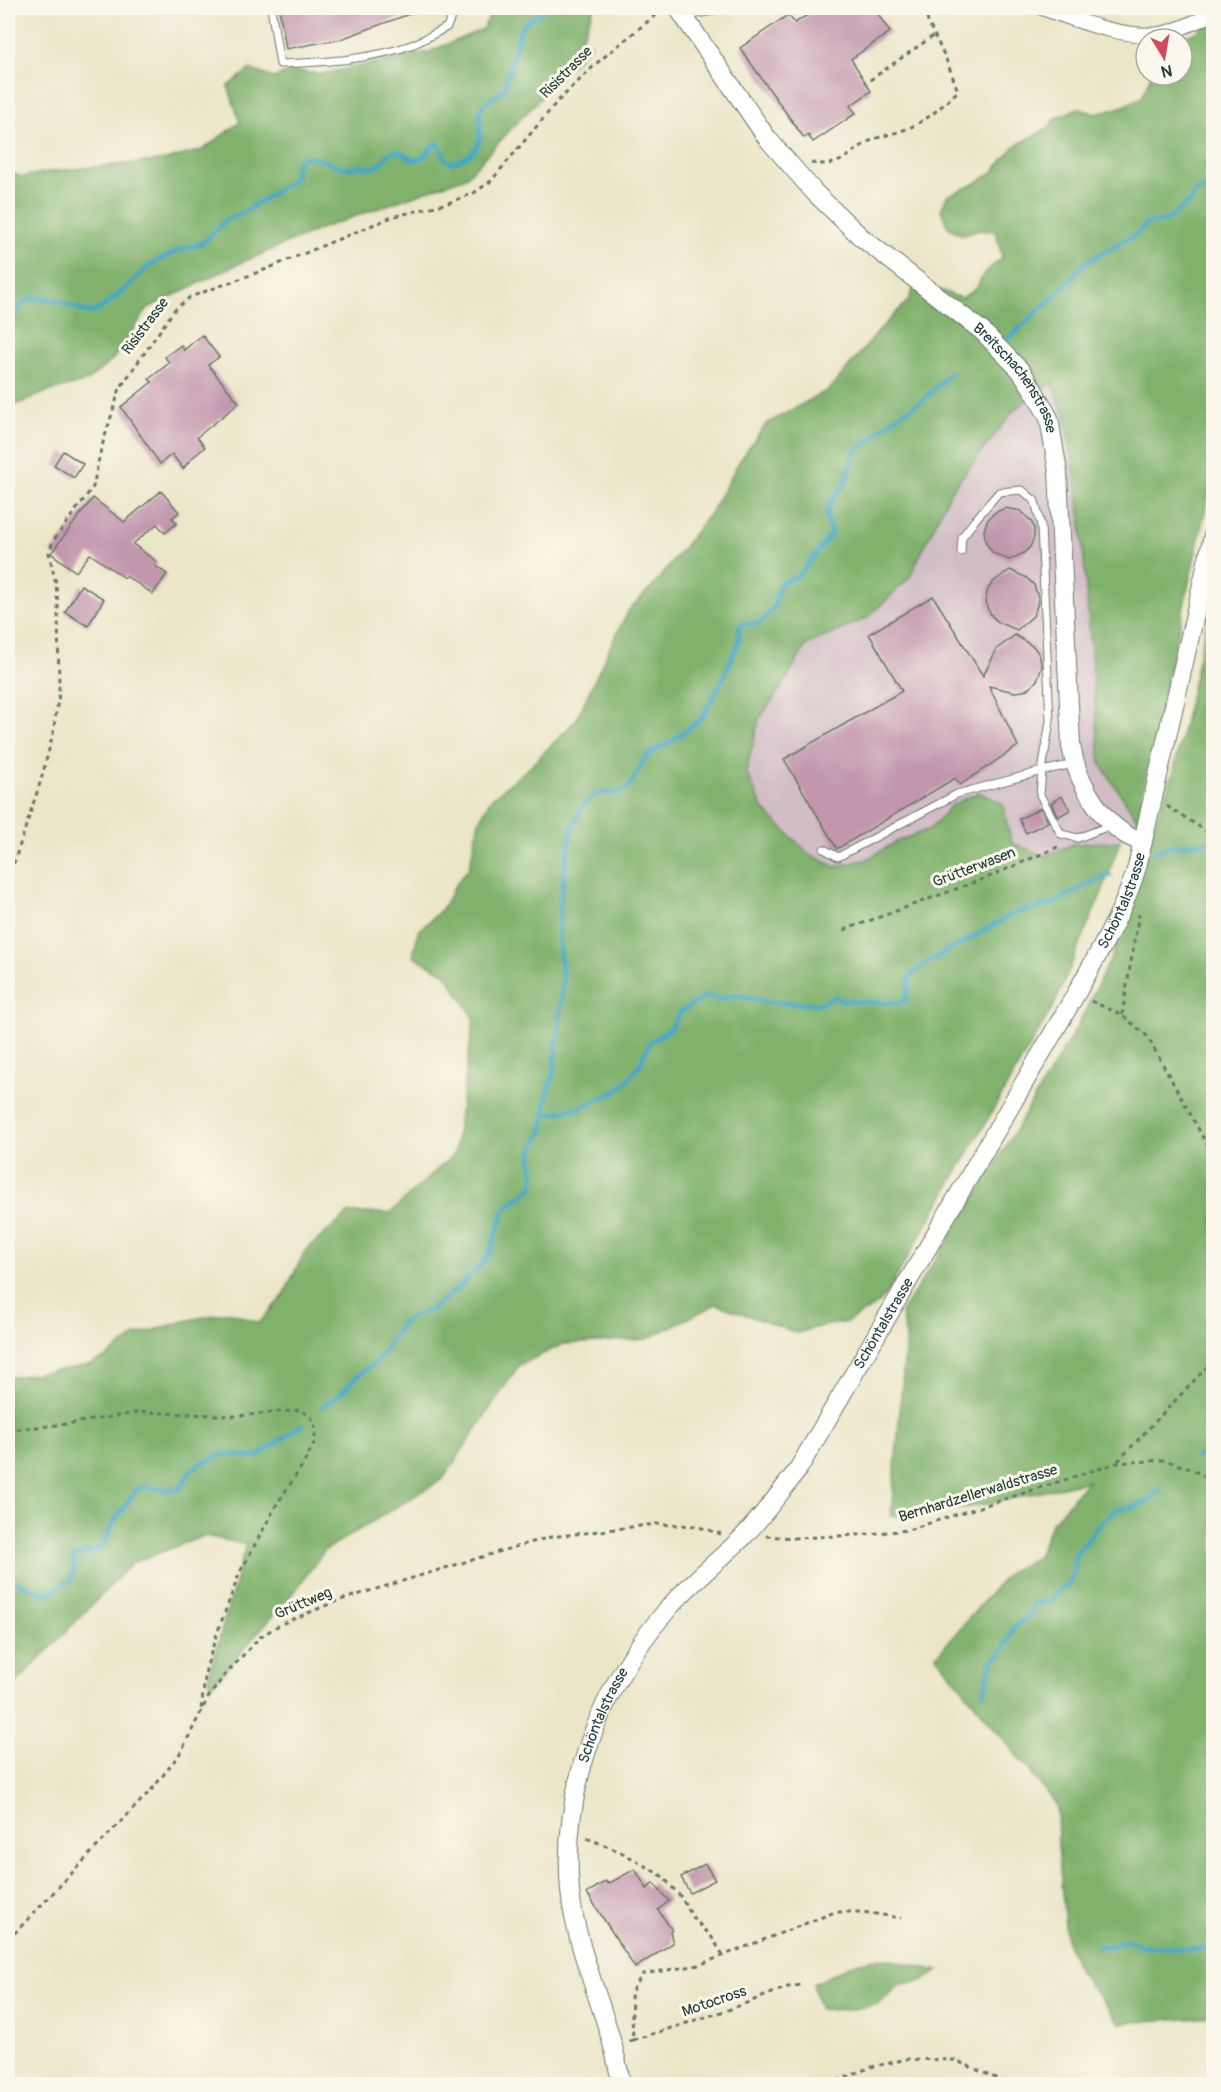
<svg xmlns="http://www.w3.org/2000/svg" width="1221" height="2092" font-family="Pangolin,sans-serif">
<rect width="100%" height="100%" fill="#fbf7ec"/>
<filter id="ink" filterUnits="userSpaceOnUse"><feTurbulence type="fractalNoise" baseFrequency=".0167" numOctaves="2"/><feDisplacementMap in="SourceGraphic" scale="12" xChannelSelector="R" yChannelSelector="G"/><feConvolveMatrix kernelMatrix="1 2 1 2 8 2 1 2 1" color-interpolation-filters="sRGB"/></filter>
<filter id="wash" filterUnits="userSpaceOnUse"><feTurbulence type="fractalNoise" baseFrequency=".008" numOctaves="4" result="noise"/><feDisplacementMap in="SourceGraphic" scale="24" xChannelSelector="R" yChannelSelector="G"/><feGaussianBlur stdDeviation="1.35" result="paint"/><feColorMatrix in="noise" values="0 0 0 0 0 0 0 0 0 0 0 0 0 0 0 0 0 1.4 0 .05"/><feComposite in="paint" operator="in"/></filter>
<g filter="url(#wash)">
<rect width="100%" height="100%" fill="#ece6c9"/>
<path fill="#d2bdc6" d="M1052,383l13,32 14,84 21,264 39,59 -19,19 -46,3 -30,12 -32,-13 -9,-38h-51l-22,24 -34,13 -28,17 -33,8 -27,-14 -44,-43 -18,-38 13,-53 22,-31 25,-43 61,-27 42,-40 42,-87 64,-82z"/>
<g fill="#81b26d" stroke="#507850" stroke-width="1.5">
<path d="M494,8h100l-13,32 10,4 -125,133 -141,50 -89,38 -88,43 -35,51 -26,22 -40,11 -39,16v-237l13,6 34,-6 111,-11 36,-10 38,-28 -12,-36 22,-17 23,9 20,-7 28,3 108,-22 54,-23z"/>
<path d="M1213,18v457l-71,319 -3,28 -39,-59 -21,-264 -14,-84 -13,-32 -37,26 -64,82 -42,87 -42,40 -61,27 -25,43 -22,31 -13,53 18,38 44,43 27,14 33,-8 28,-17 34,-13 22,-24 27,-13 24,12 4,21 5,18 32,13 30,-12 46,-3 -18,51 -47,111 -168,290 -9,11 -31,18 -25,4 -25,7 -81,-29 -69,35 -83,5 -45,21 -76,114 -118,71 -29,39 -85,97 -3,-7 38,-135 -42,-8 -72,27 -124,129v-314l77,-12 20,-8 30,-22 50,-15 44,-9 30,11 24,-27 22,-45 44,-38h41l64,-59 20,-136 -28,-44 -33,-18 5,-24 24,-23 14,-25 13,-16 10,-47 12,-22 38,-31 47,-48 35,-75 18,-35 26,-26 56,-72 28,-50 27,-38 64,-35 54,-64 25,-25 7,-19 45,17 15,-9 8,-16 18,-15 -6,-27 -19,-1 -15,5 -14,-8 -7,-17 6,-14 29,-13 16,-10 23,-27 33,-18 8,-10 22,-10 18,6 28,-8 18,-9 9,-22h31v-36h-2l19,-8 7,-10z"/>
<path d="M1213,592v1424l-93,7 -42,-53 -12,-32 -8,-93 -1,-40 -121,-149 73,-84 29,-15 13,-33 37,-43 -100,23 -97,13 15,-180 -5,-24 74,-115 103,-173 34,-69 26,-86 36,-100z"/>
<path d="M881,1958l58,13 -15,9 -26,6 -20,18 -29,6 -29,-1 -7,-25 43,-21z"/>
</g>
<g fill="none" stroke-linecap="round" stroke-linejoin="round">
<g stroke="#42a7c2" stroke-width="5">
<path d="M8,326c5,-8 10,-18 17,-24 17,-11 45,4 61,10h8l6,-3 24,-19 26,-25 29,-15 18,-5 9,-5 21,-21 14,-5 53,-35c2,-7 0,-18 8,-21 15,-5 33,11 49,10 3,0 6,-1 9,-2 7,0 13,4 18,0 7,-5 8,-14 18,-15 10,0 13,13 25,7 8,-3 8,-12 16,-15 8,7 2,14 15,20 20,-7 30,-15 28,-37 0,-5 -2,-10 0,-14 3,-12 16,-14 24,-22l16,-59 5,-8 22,-15"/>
<path d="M1006,341l57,-53 23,-26 50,-28 11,-11 18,-2 26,-20 4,-10 19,-4"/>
<path d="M1155,852l14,-5 37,-5"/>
<path d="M545,1115l34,-7 36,-16 13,-12 12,-16 10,-22 21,-14 9,-16 26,-16 14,3 17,-4 27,7 55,2 15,-7 10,4 55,2 7,-4 4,-23 18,-14 89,-50 35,-8 30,-17 28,-12"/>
<path d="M321,1407l18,-12 17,-18 21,-16 26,-39 10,-6 17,-6 28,-22 26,-27 6,-8 15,-45 27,-20 2,-12 -3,-18 3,-12 9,-16 4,-35 7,-25 9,-88 -4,-40 1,-40 11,-71 13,-27 15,-11h18l9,-4 4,-4 17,-30 23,-13 32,-24 21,-40 16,-37v-14l4,-4 16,1c17,-15 16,-20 20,-40l19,-8 33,-41 -5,-22 8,-17 11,-12 9,-30 36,-33 33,-21 28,-27"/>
<path d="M1195,1458l19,-10"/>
<path d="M8,1578l37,16 4,-1 22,-14 3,-7 -1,-15 26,-8 5,-5 9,-21 24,-34 5,-2 36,3c7,-5 8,-17 16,-22 9,-6 25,-14 36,-14 11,0 17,5 28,2l44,-31"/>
<path d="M984,1693l8,-32 10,-8 13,-28 15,-9 4,-13 17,-2 5,-9 14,-8 4,-12 1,-17 26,-32 14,-13 18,-3 18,-8 9,-10"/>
<path d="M1097,1947l16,-1 6,-4 8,-2 16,6 71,4"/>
</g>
</g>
<g id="blocks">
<g fill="#c297ae">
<path d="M279,8h144v1l-82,30 -55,10z"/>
<path d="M818,8h56l16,24 -39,27 20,32 -21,15 6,7 -43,29 -5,-7 -4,3 -64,-90 48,-33 7,8z"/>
<path d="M202,335l17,22 -11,8 31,38 -42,34 8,10 -14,12 -8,10 -11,-15 -12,10 -39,-57 31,-25 -3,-3 20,-16 -4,-6 16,-12 3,5z"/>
<path d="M63,451l20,13 -9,14 -20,-13z"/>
<path d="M161,491l18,21 -7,6 5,5 -12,10 -8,-9 -24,20 24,18 -2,4 12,8 -14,20 -27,-18 -1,2 -35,-24 -14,18 -25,-19 42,-55 31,24z"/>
<path d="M1005,508l16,3 10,10 3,7v9l-4,10 -6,6 -15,7 -16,-7 -7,-10 -2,-12 3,-10 7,-8z"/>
<path d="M1010,570l17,8 7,7 4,12 -1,9 -4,10 -16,14 -19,-8 -6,-6 -5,-8 -1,-10 2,-9 6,-8z"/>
<path d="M81,585l23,14 -16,27 -23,-14z"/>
<path d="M933,596l50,80 14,-27 18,-14 19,12 5,7 3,13 -5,13 -6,7 -7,4 -9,1 -26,-6 29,60 -58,39 -5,-7 -118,71 -53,-90 118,-68 -33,-57z"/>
<path d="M1062,796l8,14 -12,7 -7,-14z"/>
<path d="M1041,808l7,14 -22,11 -7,-14z"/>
<path d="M705,1864l10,16 -25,13 -9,-16z"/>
<path d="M635,1869l12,20 6,-6 16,18 -11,9 14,20 -2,2 3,11 -38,25 -48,-75 19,-12 2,3z"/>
</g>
</g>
</g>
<g filter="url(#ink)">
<use href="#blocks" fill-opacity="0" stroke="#677868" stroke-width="1.5"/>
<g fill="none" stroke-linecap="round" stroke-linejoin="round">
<defs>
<g id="lane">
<path d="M271,8l9,56c45,-2 91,-4 134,-20 11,-5 22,-11 33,-17l8,-19"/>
<path d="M1074,764l-32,7 -2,24 21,39 17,4 28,-11 5,-5"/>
<path d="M824,849l14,8 119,-63 85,-23 8,-50 -9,-195 -6,-25 -13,-11 -23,2 -24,28 -13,17 -1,15"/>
</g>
<g id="street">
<path d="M1042,8c34,12 86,33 123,25 17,-4 33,-13 49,-19"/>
<path d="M680,9l10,3 20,-4"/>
</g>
<g id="secondary">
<path id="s1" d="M678,8l89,130 48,55 46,44 121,94 39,40 13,20 15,27 9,54 13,274c6,36 34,86 72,96"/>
<path id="s2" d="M621,2084c-10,-66 -44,-126 -51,-193 -9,-102 30,-204 97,-281 22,-26 50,-48 75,-72 20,-21 37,-44 55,-67l279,-477c22,-41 48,-82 61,-127l77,-335"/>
</g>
</defs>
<use href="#lane" stroke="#677868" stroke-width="9"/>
<use href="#street" stroke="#677868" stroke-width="16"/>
<use href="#secondary" stroke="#677868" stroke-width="20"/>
<g stroke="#677868" stroke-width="3" stroke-dasharray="4.5 4.5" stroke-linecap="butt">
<path d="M870,80l63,-44"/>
<path d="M811,163c30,4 32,-5 55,-20 10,-6 23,-8 35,-12 25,-9 38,-22 57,-40l-12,-32 -18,-37 -4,-14"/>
<path d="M1167,806l47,30"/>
<path d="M8,881l33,-101 12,-46 6,-41 -1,-87 -2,-22 -7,-31 4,-12 40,-54 8,-38 19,-61 55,-79 15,-12 74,-27 128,-53 56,-14 26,-10 17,-12 66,-79 41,-40 65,-53"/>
<path d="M844,930l142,-52 74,-32"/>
<path d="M1091,1001l31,14 25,21 67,121"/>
<path d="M1122,1015l17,-101"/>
<path d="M8,1430l60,-6 72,-12 98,4 62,-6 11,7 4,9v15l-11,22 -27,41 -37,68 -24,64 -10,33 -5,41"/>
<path d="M1118,1461l88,-93 8,-11"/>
<path d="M766,1536l28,2 64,-3 50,-5 209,-67 48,-3 28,10 21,12"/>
<path d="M587,1838l38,16 37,22 19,21 13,22 17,17 12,19"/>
<path d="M8,1940l146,-153 27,-35 27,-54 16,-22 36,-39 19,-12 58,-24 174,-53 40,-11 105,-13 40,2 25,8"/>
<path d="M633,2040l95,-30 60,-23 14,-2"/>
<path d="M629,2041l4,-1 -2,-48 12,-18 56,-9 136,-53h28l38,6"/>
<path d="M829,2084l42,-17 36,-8 48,1 54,24"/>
</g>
<use href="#lane" stroke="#fff" stroke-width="7"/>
<use href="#street" stroke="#fff" stroke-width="14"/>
<use href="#secondary" stroke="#fff" stroke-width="18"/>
</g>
</g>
<g text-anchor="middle" stroke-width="6" stroke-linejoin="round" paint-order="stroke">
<g font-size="15" fill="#1f3d34" stroke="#fbf7ec">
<text transform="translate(566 72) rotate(-45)" y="5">Risistrasse</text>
<text transform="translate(145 326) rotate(-53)" y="5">Risistrasse</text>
<text dy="5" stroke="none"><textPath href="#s1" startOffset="506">Breitschachenstrasse</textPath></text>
<text transform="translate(974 867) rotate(-21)" y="5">Grütterwasen</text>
<text dy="5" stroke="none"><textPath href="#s2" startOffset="1353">Schöntalstrasse</textPath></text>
<text dy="5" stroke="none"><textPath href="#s2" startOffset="867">Schöntalstrasse</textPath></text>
<text transform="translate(978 1493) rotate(-17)" y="5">Bernhardzellerwaldstrasse</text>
<text transform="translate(303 1603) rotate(-23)" y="5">Grüttweg</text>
<text dy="5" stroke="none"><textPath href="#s2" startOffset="381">Schöntalstrasse</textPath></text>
<text transform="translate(714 2001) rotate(-19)" y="5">Motocross</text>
</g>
</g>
<rect width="1221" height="2092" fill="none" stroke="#fbf7ec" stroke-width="30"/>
<g transform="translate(1164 57) rotate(169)"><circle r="28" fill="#fbf7ec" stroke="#a3ada2" stroke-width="1.5"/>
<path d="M0-4.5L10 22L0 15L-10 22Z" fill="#d1495b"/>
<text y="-9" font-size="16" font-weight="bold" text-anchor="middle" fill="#1f3d34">N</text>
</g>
</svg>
